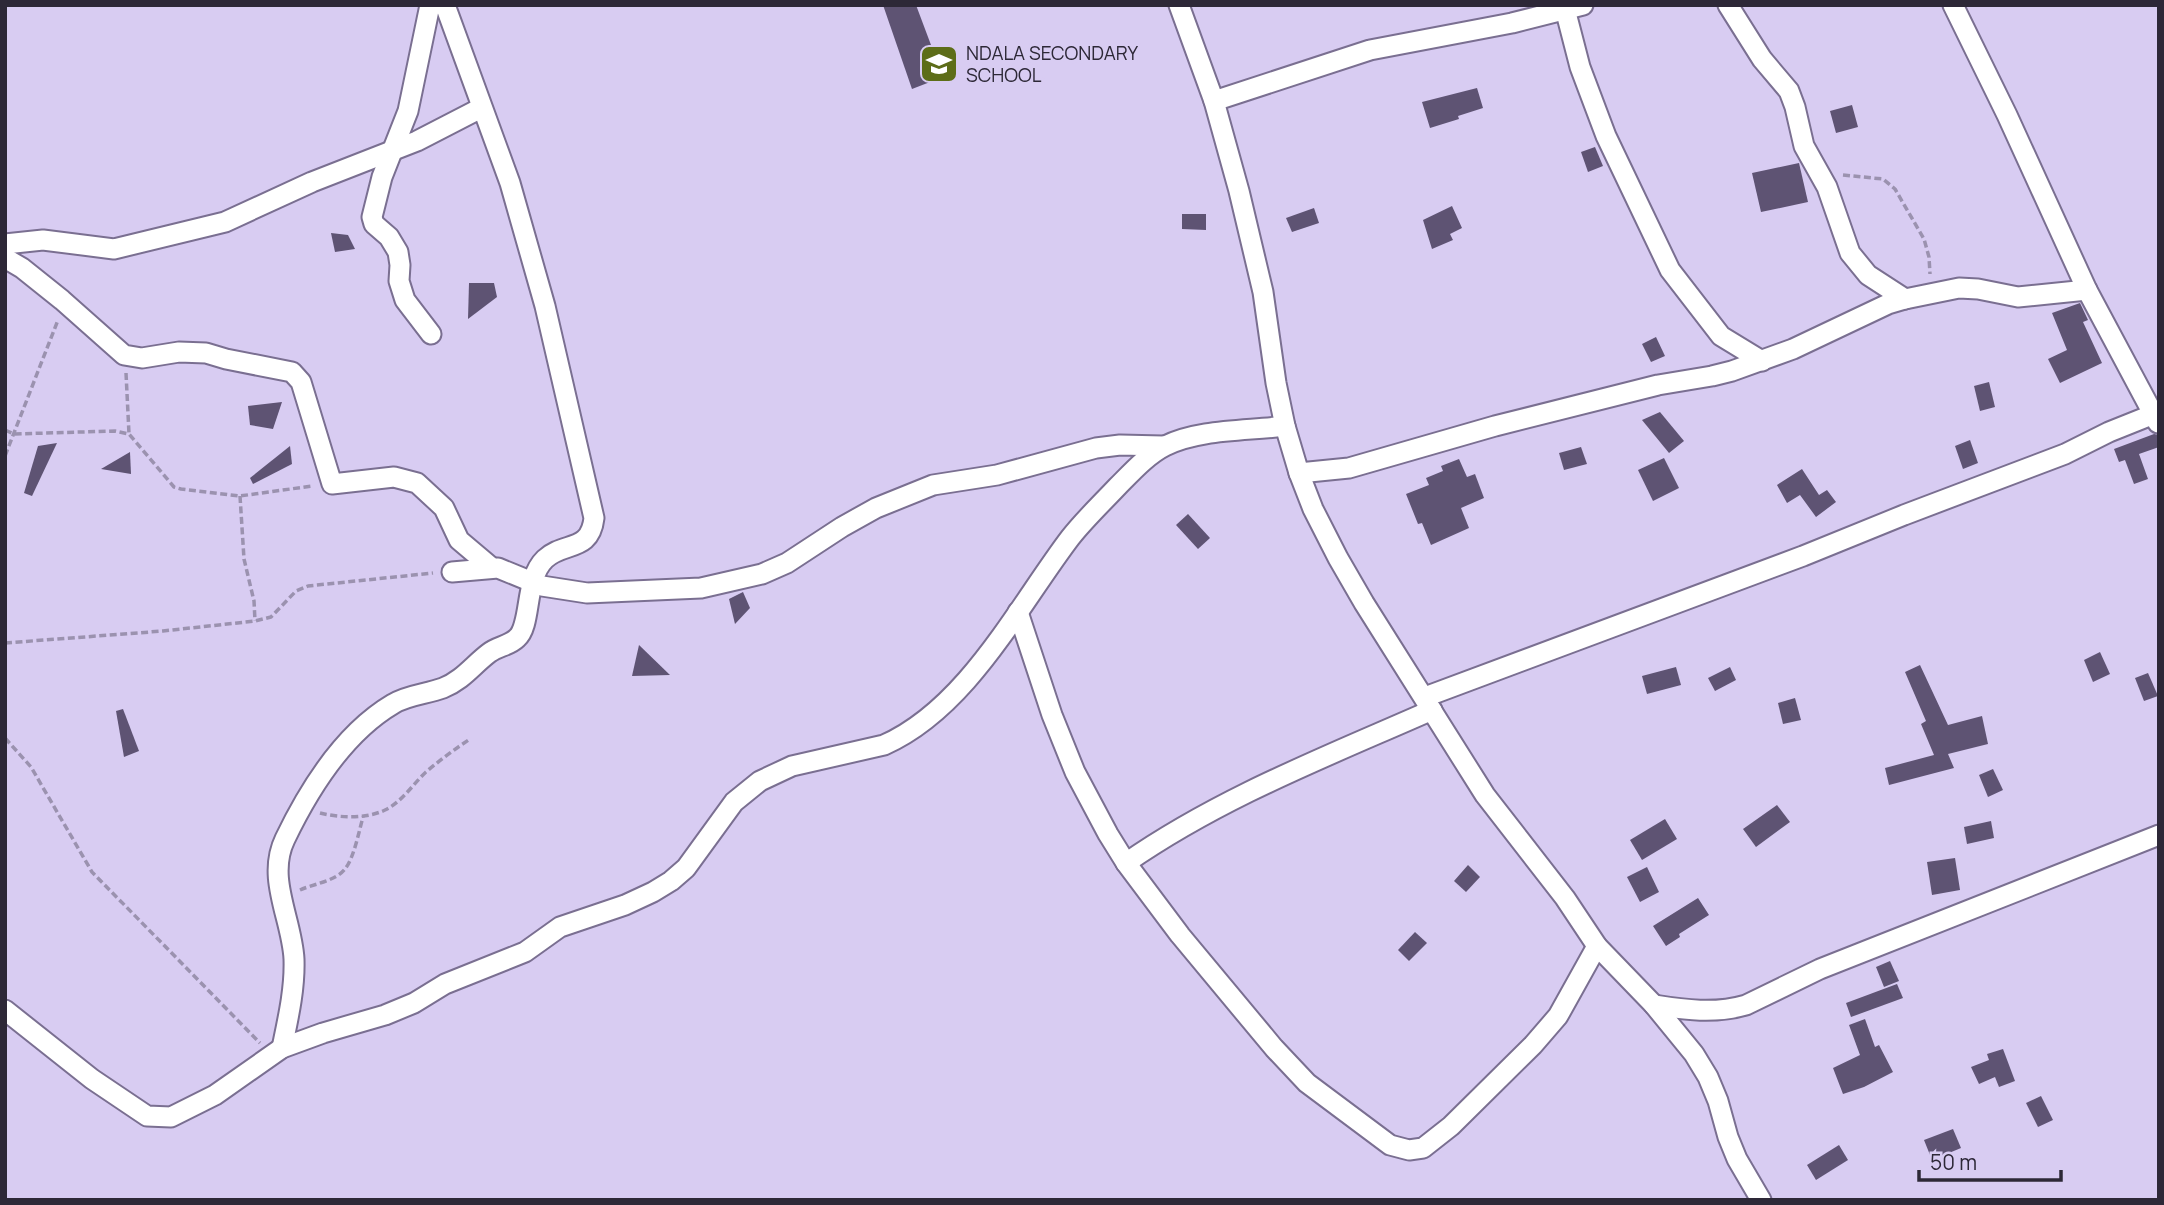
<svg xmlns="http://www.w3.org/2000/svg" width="2164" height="1205" font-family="Manrope,sans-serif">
<rect width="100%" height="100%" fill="#d8ccf2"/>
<g fill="#5e5373">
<path d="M883,5h33l27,72 -31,12z"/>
<path d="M1477,88l6,20 -25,8 1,3 -29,9 -8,-26z"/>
<path d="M1852,105l6,22 -22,6 -6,-22z"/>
<path d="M1595,147l8,19 -15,6 -7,-20z"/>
<path d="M1799,163l9,39 -47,10 -9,-39z"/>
<path d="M1452,206l10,22 -12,6 3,6 -21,9 -9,-29z"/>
<path d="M1314,208l5,15 -27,9 -6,-14z"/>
<path d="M1182,214h24v16l-24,-1z"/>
<path d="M331,233l17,2 7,14 -20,3z"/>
<path d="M469,283h25l3,14 -29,22z"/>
<path d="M2080,303l8,17 -5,2 19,41 -42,20 -12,-24 19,-9 -15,-37z"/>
<path d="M1656,337l9,19 -14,6 -9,-18z"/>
<path d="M1989,382l6,25 -15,4 -6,-25z"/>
<path d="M282,402l-9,27 -23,-4 -2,-19z"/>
<path d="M1660,412l24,29 -15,12 -27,-33z"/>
<path d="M2154,434l5,1v12l-20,7 9,25 -14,5 -9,-24 -6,2 -5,-13z"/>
<path d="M1970,440l8,23 -15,6 -8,-23z"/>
<path d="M57,443l-25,53 -8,-3 14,-47z"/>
<path d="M290,446l2,18 -39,20 -3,-6z"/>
<path d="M1581,447l6,17 -23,6 -5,-17z"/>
<path d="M130,452l1,22 -30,-5z"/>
<path d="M1664,458l15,30 -26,13 -15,-31z"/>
<path d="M1459,459l8,18 8,-3 9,24 -23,10 8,20 -38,17 -9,-22 -4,1 -12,-30 23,-9 -3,-7 17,-7 -2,-5z"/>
<path d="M1802,469l17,26 8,-5 9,12 -20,15 -16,-22 -13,8 -10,-18z"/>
<path d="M1188,514l22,24 -12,11 -22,-24z"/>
<path d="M743,592l7,16 -15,16 -6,-25z"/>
<path d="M639,645l31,30 -38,1z"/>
<path d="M2100,652l10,22 -17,8 -9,-22z"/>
<path d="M1920,665l28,60 34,-9 6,28 -40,10 6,14 -65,17 -4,-17 49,-13 -13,-31 5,-3 -21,-49z"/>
<path d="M1676,667l5,18 -34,9 -5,-18z"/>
<path d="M1730,667l6,13 -21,11 -7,-13z"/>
<path d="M2148,673l10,23 -14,5 -9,-23z"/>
<path d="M1795,698l6,22 -18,4 -5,-21z"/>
<path d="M123,709l16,42 -15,6 -8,-46z"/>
<path d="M1993,769l10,21 -15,7 -9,-22z"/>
<path d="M1777,805l13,17 -34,25 -13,-18z"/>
<path d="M1665,819l12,20 -35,21 -12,-20z"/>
<path d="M1991,821l3,17 -27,6 -3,-17z"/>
<path d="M1955,858l5,32 -28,5 -5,-33z"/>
<path d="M1468,865l12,12 -14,15 -12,-11z"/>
<path d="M1647,867l12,25 -19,10 -13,-25z"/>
<path d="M1698,898l11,17 -30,19 1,3 -14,9 -13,-20z"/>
<path d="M1415,932l12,11 -18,18 -11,-11z"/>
<path d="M1890,961l9,20 -15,6 -8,-20z"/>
<path d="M1897,984l6,14 -52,19 -5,-14z"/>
<path d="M1865,1019l10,28 4,-2 14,27 -29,15 -21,7 -10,-26 27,-13 -11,-30z"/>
<path d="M2003,1049l12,32 -16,6 -4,-10 -16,7 -8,-17 18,-7 -2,-6z"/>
<path d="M2041,1096l12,24 -15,7 -12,-24z"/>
<path d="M1953,1129l8,19 -29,12 -8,-20z"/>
<path d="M1839,1145l9,15 -32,20 -9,-15z"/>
</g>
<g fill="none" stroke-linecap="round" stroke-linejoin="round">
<defs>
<g id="minor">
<path d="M430,5l-22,106 -26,66 -10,40 2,7 15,13 9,15 2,13 -1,16 6,19 26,34"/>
<path d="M1179,5l35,96 25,90 24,101 13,91 9,43 14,47 14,36 25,49 26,45 121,192 80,103 32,48 57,59 40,49 14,23 10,24 10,36 9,22 24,41"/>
<path d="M1564,5l16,62 26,69 64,134 51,66 41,25"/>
<path d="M1728,5l34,54 27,32 6,16 9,39 23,41 23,66 18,22 37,24"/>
<path d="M1953,5l54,110 80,175 71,133"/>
<path d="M1214,101l156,-51 142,-27 71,-18"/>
<path d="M5,244l38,-4 71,9 111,-27 87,-40 105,-41 64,-33"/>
<path d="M5,258l17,10 40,32 62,55 18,3 37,-6 27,1 20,6 66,13 9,10 31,102 62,-7 23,6 27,25 15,32 32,27"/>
<path d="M1299,473l50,-5 146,-42 163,-41 54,-9 20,-5 61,-22 95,-45 17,-5 54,-11 19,1 40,8 69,-7"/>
<path d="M452,572l46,-4 44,18 45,7 114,-5 61,-14 25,-11 55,-36 34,-19 57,-23 64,-10 99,-27 24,-3 43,1"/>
<path d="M1018,612l34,103 23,57 33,62 18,29 54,72 94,113 33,35 83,62 19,5 14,-2 28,-22 82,-81 25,-29 39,-70"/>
<path d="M1425,697l378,-141 101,-41 161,-61 44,-22 50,-20"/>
<path d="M1126,863c95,-66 202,-107 306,-153"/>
<path d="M1654,1005c31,5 61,9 92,0l74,-36 339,-134"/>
<path d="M5,1010l87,69 55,37 24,1 44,-22 67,-47 41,-15 62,-18 29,-12 31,-19 80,-32 35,-25 65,-22 28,-13 18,-11 15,-13 48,-66 26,-21 32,-15 92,-21c83,-37 133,-137 186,-207 14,-18 31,-34 47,-51 14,-14 30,-32 48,-41 33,-17 83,-15 120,-20"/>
<path d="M282,1048c6,-29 13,-59 12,-89 -2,-40 -28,-81 -9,-120 24,-50 59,-106 108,-135 14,-9 34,-10 50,-16 20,-8 30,-23 46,-35 9,-7 20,-7 28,-15 15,-13 7,-59 28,-79 19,-18 45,-6 49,-41l-49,-212 -35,-123 -65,-178"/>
</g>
</defs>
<use href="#minor" stroke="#7a6f91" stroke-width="23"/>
<g stroke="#9b92af" stroke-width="3.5" stroke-dasharray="7 3.5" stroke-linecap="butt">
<path d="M1843,175l40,4 12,10 29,50 5,18 1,17"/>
<path d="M126,373l3,61"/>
<path d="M5,430l9,4 101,-3 14,3 45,53 7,2 59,7 72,-10"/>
<path d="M5,456l53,-136"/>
<path d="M240,496l4,63 10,42 1,20"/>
<path d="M5,643l158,-12 92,-10 16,-4 25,-26 12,-5 125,-13"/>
<path d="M5,738l26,29 61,105 168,171"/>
<path d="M320,813c20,5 46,6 65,-3 17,-8 28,-26 41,-38 14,-12 29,-23 44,-33"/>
<path d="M300,890c13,-6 36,-9 45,-21 9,-11 14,-38 18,-52"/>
</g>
<use href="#minor" stroke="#fff" stroke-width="19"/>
</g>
<defs>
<symbol id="school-square" viewBox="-11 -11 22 22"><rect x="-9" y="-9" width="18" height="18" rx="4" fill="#5d6d18" stroke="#d8ccf2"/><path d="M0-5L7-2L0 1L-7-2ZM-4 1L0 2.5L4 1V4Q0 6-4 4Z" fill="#fff"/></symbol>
</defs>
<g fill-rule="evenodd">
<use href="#school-square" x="917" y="42" width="44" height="44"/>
</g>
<g text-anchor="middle" stroke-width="7" stroke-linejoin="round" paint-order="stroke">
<g font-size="19" fill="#2d2837" stroke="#d8ccf2" text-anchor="start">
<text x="966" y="60">NDALA SECONDARY<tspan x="966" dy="22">SCHOOL</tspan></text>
</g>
</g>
<rect width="2164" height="1205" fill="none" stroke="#2d2837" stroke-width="14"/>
<path d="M1919 1170v10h142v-10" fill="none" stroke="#2d2837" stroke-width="3.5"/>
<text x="1930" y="1170" font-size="21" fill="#2d2837" stroke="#d8ccf2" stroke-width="5" paint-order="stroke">50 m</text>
</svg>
